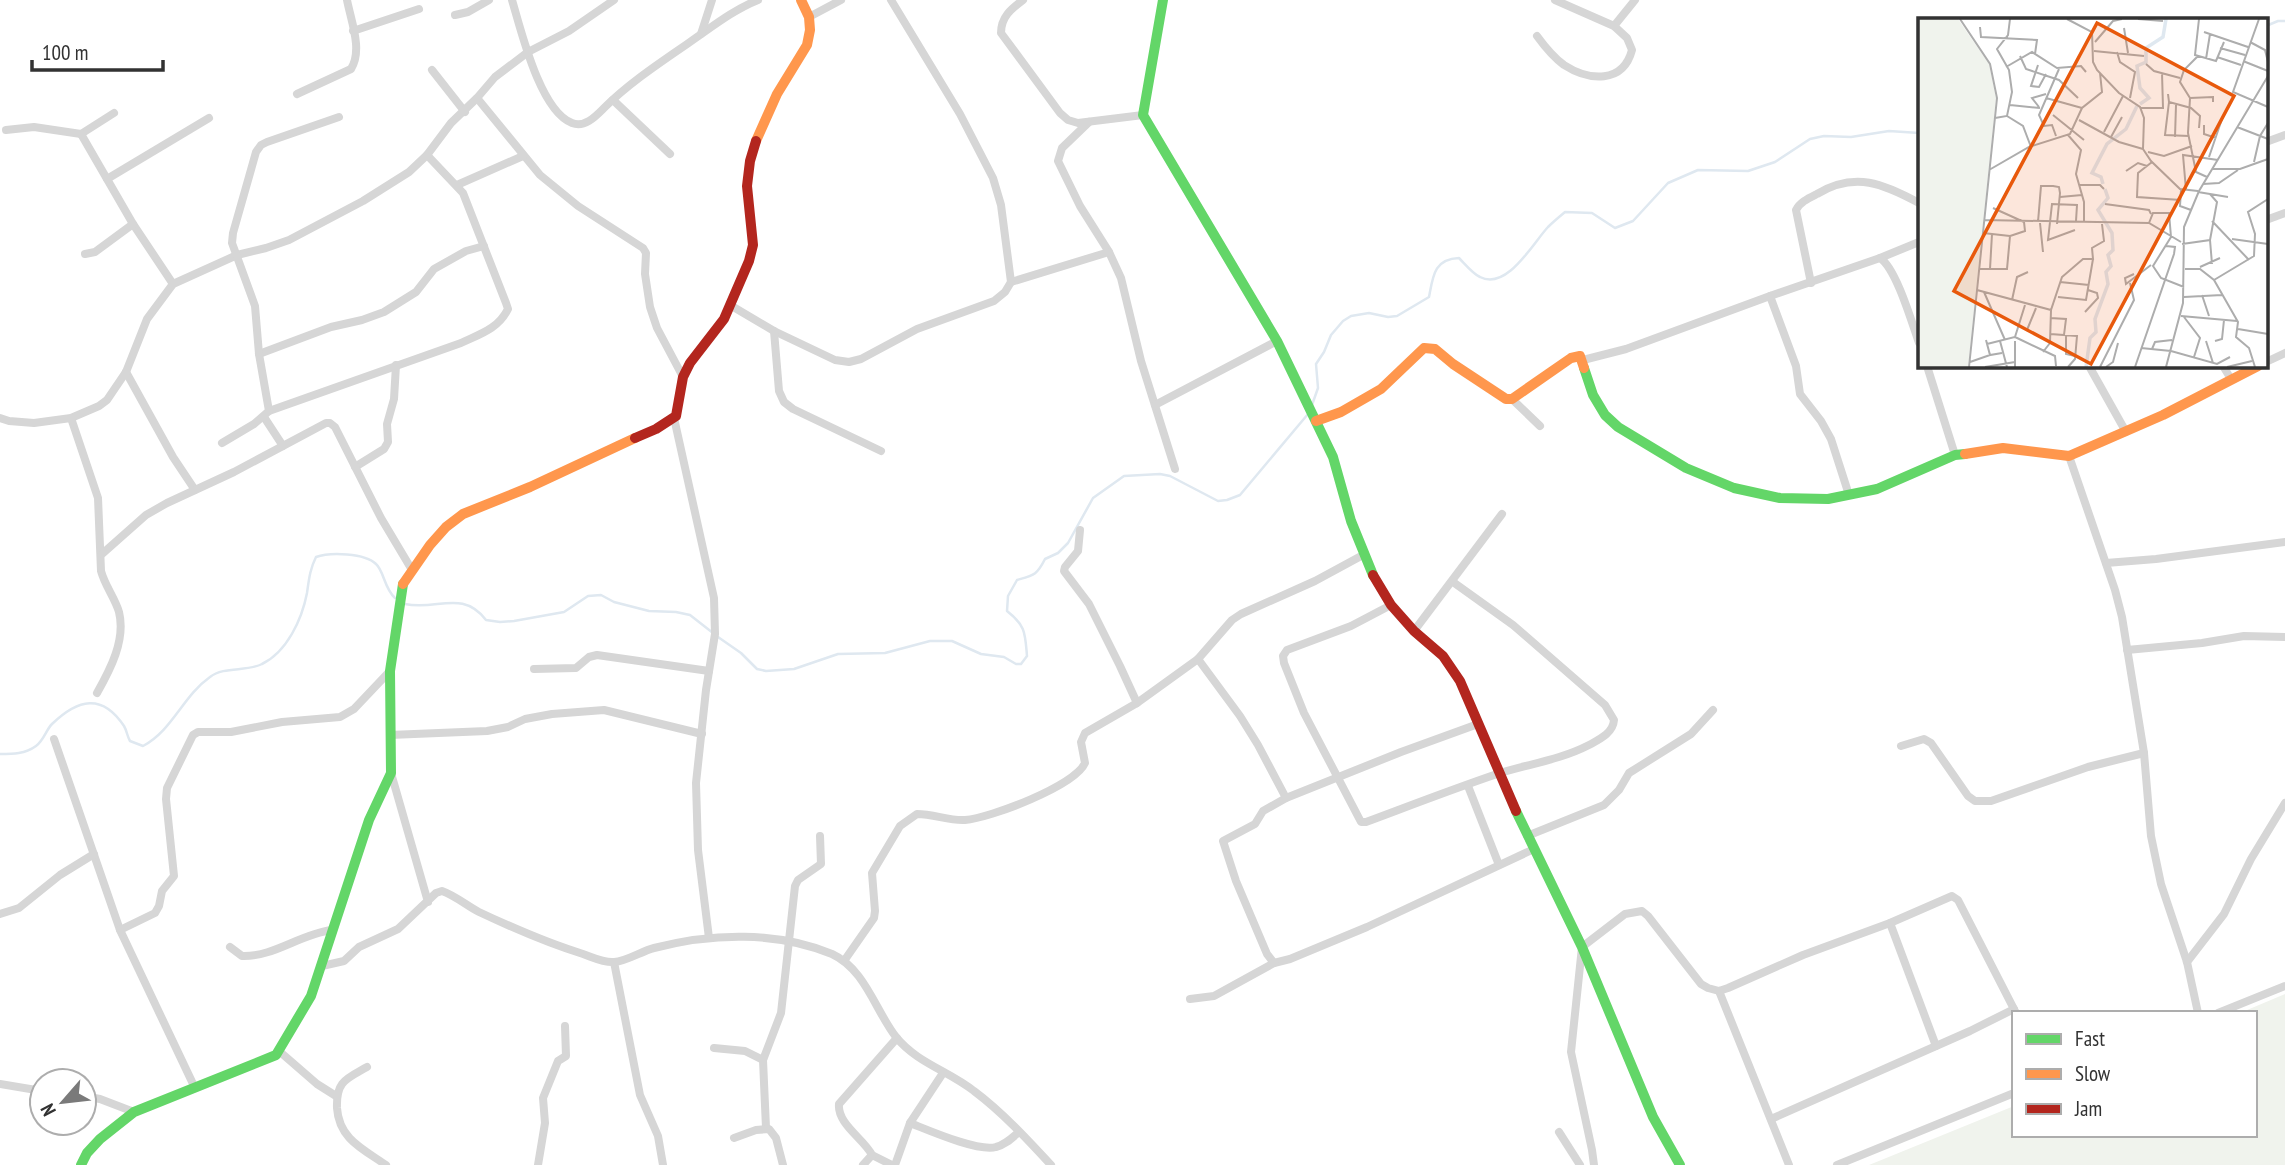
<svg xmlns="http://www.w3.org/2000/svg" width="2285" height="1165" font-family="'PT Sans Narrow',sans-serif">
<rect width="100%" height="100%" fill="#fff"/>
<path fill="#f0f3ed" d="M2285,994v171h-416l145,-59v29h241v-122h-15z"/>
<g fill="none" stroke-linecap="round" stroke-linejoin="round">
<g stroke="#dfe8f0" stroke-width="2.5">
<path d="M2266,26l12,-5h7"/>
<path d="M1312,405l6,-17 -2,-24 8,-12 7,-17 12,-14 8,-5 18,-3 19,4 9,-1 32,-19c4,-21 5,-38 30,-39 6,6 14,16 21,19 27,14 53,-34 68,-50 5,-5 11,-10 17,-15l27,1 23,15 18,-7 35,-38 30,-13 50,1 27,-9 35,-23 14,-3 27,1 38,-6 30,2"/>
<path d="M405,604c32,7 57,-15 81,16l14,2 14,-1 50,-9 24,-16 13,-1 13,7 35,9 27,1 14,3 23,18"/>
<path d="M718,637l23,16 16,16 9,2 28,-2 44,-15 47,-1 45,-12h22l29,13 23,3 12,7h5l6,-8c-2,-23 -1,-30 -20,-45l1,-15 9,-16c17,-5 20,-5 28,-21l13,-6 10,-10 25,-45 31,-22 36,-2 10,2 48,25 9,-1 13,-5 68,-81"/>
<path d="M0,754c13,0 25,0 36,-8 8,-6 10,-16 16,-22 26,-25 50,-31 72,2 3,5 3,10 6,15l13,5c29,-15 40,-50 67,-69 14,-11 37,-5 52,-13 25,-12 40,-45 45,-71 2,-14 3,-24 9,-36 14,-5 49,-4 60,7 8,7 8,24 19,34"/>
</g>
<g stroke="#d6d6d6" stroke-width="8">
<path d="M512,0c9,30 28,111 60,123 13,5 24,-7 32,-15 25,-25 57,-46 86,-66 22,-15 43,-32 68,-42"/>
<path d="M1023,0c-12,9 -22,17 -22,33l59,80 8,7 10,3 65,-8"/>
<path d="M455,15l13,-3 21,-12"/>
<path d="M809,17l32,-17"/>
<path d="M1614,26l21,-26"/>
<path d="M353,31l66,-22"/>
<path d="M701,34l11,-34"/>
<path d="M1537,36c8,11 16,21 27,29 25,16 59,19 68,-15l-5,-12 -13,-12 -59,-26"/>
<path d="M432,70l33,42"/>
<path d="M297,94l54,-25c12,-19 0,-48 -4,-69"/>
<path d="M477,98l63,77 38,31 65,42 3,5 -1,21 5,33 7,21 26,49"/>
<path d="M613,100l57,54"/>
<path d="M114,113l-33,21 52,90 40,60"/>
<path d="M1089,122l-27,26 -4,13 22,45 29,46 12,26 20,83 34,108"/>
<path d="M6,130l28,-3 47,7"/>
<path d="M2266,142l19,-7"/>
<path d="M107,179l102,-61"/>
<path d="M457,185l66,-29"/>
<path d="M2266,220l19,-7"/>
<path d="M85,254l10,-2 38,-28"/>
<path d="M1880,258l39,-16"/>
<path d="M1011,282l98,-30"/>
<path d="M1811,283l-15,-73c4,-8 13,-12 21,-16 38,-23 67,-10 102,9"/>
<path d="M1770,296l26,70 4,28 21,27 10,18 18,56"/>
<path d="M730,305l44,26 61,29 14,2 12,-3 56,-30 77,-28 11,-9 6,-10 -10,-77 -8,-27 -33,-64 -69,-114"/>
<path d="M774,331l5,60 5,11 9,7 88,42"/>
<path d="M259,354l72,-27 31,-7 22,-8 32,-20 18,-23 32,-18 18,-5"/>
<path d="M1583,360l43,-11 144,-53 110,-38c16,10 32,65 39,85"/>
<path d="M2266,362l19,-9"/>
<path d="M1927,366l28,89"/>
<path d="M2089,366l37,66"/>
<path d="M2223,366l8,13"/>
<path d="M126,372l47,85 22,33"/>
<path d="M1512,399l28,27"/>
<path d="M1155,405l122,-64"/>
<path d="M269,411l192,-68c19,-9 37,-14 47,-34l-2,-6 -43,-110 -36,-38"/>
<path d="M264,417l19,29"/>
<path d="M0,418l9,3 25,2 37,-5 28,-12 8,-6 19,-28 21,-53 26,-35 64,-29 29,-7 23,-8 74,-39 46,-29 18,-17 24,-32 26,-25 18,-21 33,-25 41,-21 45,-31"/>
<path d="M71,418l27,80 3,73c4,15 14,27 18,41 7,28 -9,58 -22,81"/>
<path d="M674,418l40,180 1,36 -9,56 -10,93 2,67 11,88"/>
<path d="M222,443l32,-19 15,-13 -10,-57 -4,-48 -23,-63 1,-10 23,-81 5,-7 6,-3 72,-25"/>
<path d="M2069,456l46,134 7,27 22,136 7,83 10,48 26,78 11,51"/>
<path d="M355,467l29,-18 4,-7 -1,-18 7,-25 2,-34"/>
<path d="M1080,530l-2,21 -13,16 -1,4 25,33 31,62 17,37"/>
<path d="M102,554l44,-39 21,-12 67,-31 92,-49h4l5,4 46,91 31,52"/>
<path d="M2106,563l50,-4 129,-17"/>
<path d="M1391,605l-40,21 -64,24 -4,6 1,7 20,50 57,109h5c43,-16 87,-33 131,-48 31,-10 63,-14 92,-29 11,-6 24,-12 25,-25l-9,-15 -92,-80 -60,-43"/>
<path d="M1414,631l88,-117"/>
<path d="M2127,650l75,-7 42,-7 41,1"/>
<path d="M1198,659l42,57 18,29 28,53"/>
<path d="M534,669l42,-1 13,-11 8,-2 112,16"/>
<path d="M1478,724l-77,28 -115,46 -23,13 -8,13 -32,17 13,40 31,73 7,9 16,-4 77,-32 167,-78"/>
<path d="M390,735l97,-4 21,-4 17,-8 27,-5 52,-4 98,24"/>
<path d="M54,739l66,191 74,156"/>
<path d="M1901,746l23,-7 7,4 37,53 7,5h16l97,-34 56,-14"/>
<path d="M391,773l37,129"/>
<path d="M1468,786l31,79"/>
<path d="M1527,836l77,-31 15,-15 10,-17 62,-39 22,-24"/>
<path d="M0,914l19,-6 41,-33 34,-21"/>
<path d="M1890,923l46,123"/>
<path d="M120,930l35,-17 4,-7 3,-15 12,-15 -8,-77 1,-11 26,-53 5,-3h33l51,-10 58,-5 14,-8 36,-38"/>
<path d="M230,947l12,9c32,1 58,-22 90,-26"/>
<path d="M844,961l30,-43 1,-7 -3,-38 28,-47 17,-12c17,0 32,7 48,6 25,-2 110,-34 120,-57l-4,-21 4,-9 52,-30 61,-44 34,-39 9,-6 74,-33 48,-26"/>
<path d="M614,962l26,133 18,41 5,29"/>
<path d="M2187,962l37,-48 27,-55 34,-56"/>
<path d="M322,966l22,-5 15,-14 39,-18 38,-36 6,-2c14,5 25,15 37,21 34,16 68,31 104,42 9,3 21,9 31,8 11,0 28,-11 40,-14 58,-15 122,-17 178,6 33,15 43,56 64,83 21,26 53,34 78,54 28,21 53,48 77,74"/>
<path d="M1719,991l70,174"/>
<path d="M1190,999l24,-3 60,-33"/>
<path d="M2218,1013l67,-27"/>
<path d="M714,1048l31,3 18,9"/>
<path d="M279,1051l38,33 19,12"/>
<path d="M367,1067c-21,12 -31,14 -30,41 2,31 26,41 49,57"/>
<path d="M0,1084l42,7"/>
<path d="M84,1096l16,3 34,13"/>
<path d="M1771,1119l199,-88 44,-22"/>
<path d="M910,1123c18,7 68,29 86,24 9,-2 16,-9 23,-15"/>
<path d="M766,1128l-3,-68 18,-47 14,-127 3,-6 23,-16 -1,-28"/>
<path d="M1559,1132l21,33"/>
<path d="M734,1138l22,-8 13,-1 7,9 7,27"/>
<path d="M872,1155l20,10"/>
<path d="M538,1165l7,-42 -2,-25 15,-37 8,-5 -1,-30"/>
<path d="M863,1165l9,-10c-8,-16 -35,-31 -33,-51l58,-66"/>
<path d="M895,1165l15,-42 33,-50"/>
<path d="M1594,1165l-2,-15 -21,-98 11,-105 43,-33 17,-3 6,5 53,68 7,4 11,3 9,-3 75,-33 87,-32 62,-27 6,4 58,113"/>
<path d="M1837,1165l177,-72"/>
</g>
<g stroke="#63d668" stroke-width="10">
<path d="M1163,0l-20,115 134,226 56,116 18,64 22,54"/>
<path d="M1584,368l9,27 12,20 13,12 68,41 48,20 46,10 48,1 49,-10 78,-34 10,-1"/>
<path d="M1516,811l66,136 71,170 27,48"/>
<path d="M81,1165l6,-12 13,-14 34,-27 142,-57 35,-59 58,-176 22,-47 -1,-102 13,-87"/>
</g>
<g stroke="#ff974d" stroke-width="10">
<path d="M756,141l21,-47 30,-49 3,-15 -1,-13 -8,-17"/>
<path d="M1316,421l25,-9 40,-23 43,-41 11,1 18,15 53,35h6l59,-41 9,-2 4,12"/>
<path d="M1965,454l38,-6 66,8 94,-41 95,-49"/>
<path d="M403,584l27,-39 16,-18 17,-13 67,-27 105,-49"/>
</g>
<g stroke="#b3261e" stroke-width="10">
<path d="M635,438l21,-9 20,-13 7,-39 7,-14 34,-44 25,-58 4,-16 -6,-59 3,-25 6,-20"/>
<path d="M1373,575l18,30 23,26 29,25 17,25 56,130"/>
</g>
</g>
<g transform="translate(1918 18)">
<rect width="350" height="350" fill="#fff"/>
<path d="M0,1h40l31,45 7,34 -28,269h-50z" fill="#f0f3ed"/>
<path fill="none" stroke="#dfe8f0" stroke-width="3.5" d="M222,86l9,-6 -9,-10 -3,-22 9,-4v-14l17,-11 3,-18M185,166l-2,-7 -9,-4 15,-29 19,-15 11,-23M168,349l4,-29 6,-6 -1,-13 13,-35 -2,-12 5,-6 -3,-11 5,-5 -1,-17 -14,-23 10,-12 -3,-9"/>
<path fill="none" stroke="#adadad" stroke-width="2" d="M42,1l30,45 7,34 -28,269M149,1l25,13 1,30 4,8 22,23 21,14 4,11 -1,31 8,12 29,28 18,2M220,1l25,2M281,1l-4,36 21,6 8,-19M341,1l-26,73 35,15M62,9l1,10 56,3 -2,14M206,10l4,25M286,14l44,15M177,24l18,-21 9,-2M332,24l15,8 3,12M302,30l25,7M176,33l50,5M199,34l3,10 15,10 -5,26M102,38l6,13 33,11 19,18M280,38l-14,14 -4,12 10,16 -2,35 8,39 11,5M299,39l24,8M288,41l4,-25M325,43l25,10M228,46l8,7 26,7M120,47l-7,21 8,1 7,-13M88,49l26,-15 25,16 24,-2 5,6M250,76l1,8 22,6 9,8 -1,12M128,80l36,10M272,80l23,-1v5M251,84l-4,33 24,1M92,87l30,3M121,89l-7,-9 14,-4M223,90h22l-1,-35M135,97l31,25M89,98l16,10 8,21M77,100l12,-2 5,-24 -3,-22 -12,-21 11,-14 2,-16M161,102l40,22 24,7M286,107v9l12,4M319,109l31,12M186,114l19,-36M150,117l13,15 -5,24 8,28v19M138,118l-4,-11 -8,1 -5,-11 20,-46M193,119l11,-20M257,119l1,-32M230,134l16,4 28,-10M291,139l14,-41M234,144l-14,11 -1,24 44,3M336,144l6,-26 8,-13M295,151h27l28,-10M71,152l40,-23 41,-13 12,-26 20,-16 -2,-19M208,153l12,-8 9,3M285,166l16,-1 19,-13M162,167h20l4,4M263,172l-1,16 11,4M268,172l-3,-35 35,5M280,174l30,5M142,179l22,-2M187,186l44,6 2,4M66,202l165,3 32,19M294,203l37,39M120,204l3,-36h12l6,1 1,6 -3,31M122,205l3,29M231,205l4,-10h16l2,24 -18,29 8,12 23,9M157,212l-27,10 4,-36 25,1 -1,16M65,215l27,3M314,221l36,5M292,222l2,24M264,226l28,-4 7,-38 -7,-8M282,249l20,-9M61,251h28l3,-33 15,-5 -1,-9 -31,-14M72,251l2,-35M267,251h15l14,11 24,42 -2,15 13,11 6,19M216,256l-9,4 1,6 25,-19M296,262l40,-24 1,-22 -7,-22 20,-13M142,264l29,3M59,272l74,20M66,274l21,48M284,277l7,21M140,279l28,3 7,-41M266,279l38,-2M94,282l5,-23 11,-5M167,294l13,-14 -1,-5 -9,-3M263,298l56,5M266,299l16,21 -6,19M132,300l16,1 -2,16M320,311l30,5M109,312l9,-22M132,316l27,2 -2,23 -7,8M148,317v19l9,2M97,319l40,19 1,10M68,322l4,15 12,-2M82,323l7,26M288,323l7,22M297,323l7,-2 2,-19M69,326l28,-7 10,-32M223,330l30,3 46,13 13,-7M234,331l3,-7 17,-2M125,334l7,-9 1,-33 11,-33 21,-18h10l-1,-11 12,-7 -2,-17M52,344l20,-7M67,349l30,-5M97,349v-26M182,349l34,-67 -4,-17M188,349l7,-5 5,-19M217,349l39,-113 1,-7 -9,-1M248,349l17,-64 1,-76 15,-36 69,-115M309,349l25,-6"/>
<path fill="#e8590c" fill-opacity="0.15" stroke="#e8590c" stroke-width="3.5" d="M179,5l137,73 -143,268 -137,-73z"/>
<rect width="350" height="350" fill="none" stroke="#323232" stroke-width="3.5"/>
</g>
<rect x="2012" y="1011" width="245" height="126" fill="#ffffff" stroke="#adadad" stroke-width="2"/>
<rect x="2026" y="1034" width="35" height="10" fill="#63d668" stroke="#adadad" stroke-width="2"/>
<text x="2075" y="1046" font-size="21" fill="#323232">Fast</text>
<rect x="2026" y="1069" width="35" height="10" fill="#ff974d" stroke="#adadad" stroke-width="2"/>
<text x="2075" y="1081" font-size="21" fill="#323232">Slow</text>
<rect x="2026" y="1104" width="35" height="10" fill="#b3261e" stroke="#adadad" stroke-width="2"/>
<text x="2075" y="1116" font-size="21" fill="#323232">Jam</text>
<g transform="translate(63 1102) rotate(242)"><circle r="33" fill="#ffffff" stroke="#adadad" stroke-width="2"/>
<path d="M0-5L12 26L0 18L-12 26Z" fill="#7a7a7a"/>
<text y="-10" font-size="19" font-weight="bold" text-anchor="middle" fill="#323232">N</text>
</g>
<path d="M32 60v10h131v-10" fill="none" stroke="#323232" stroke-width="3.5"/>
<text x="42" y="60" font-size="21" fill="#323232" stroke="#ffffff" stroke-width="5" paint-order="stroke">100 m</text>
</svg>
